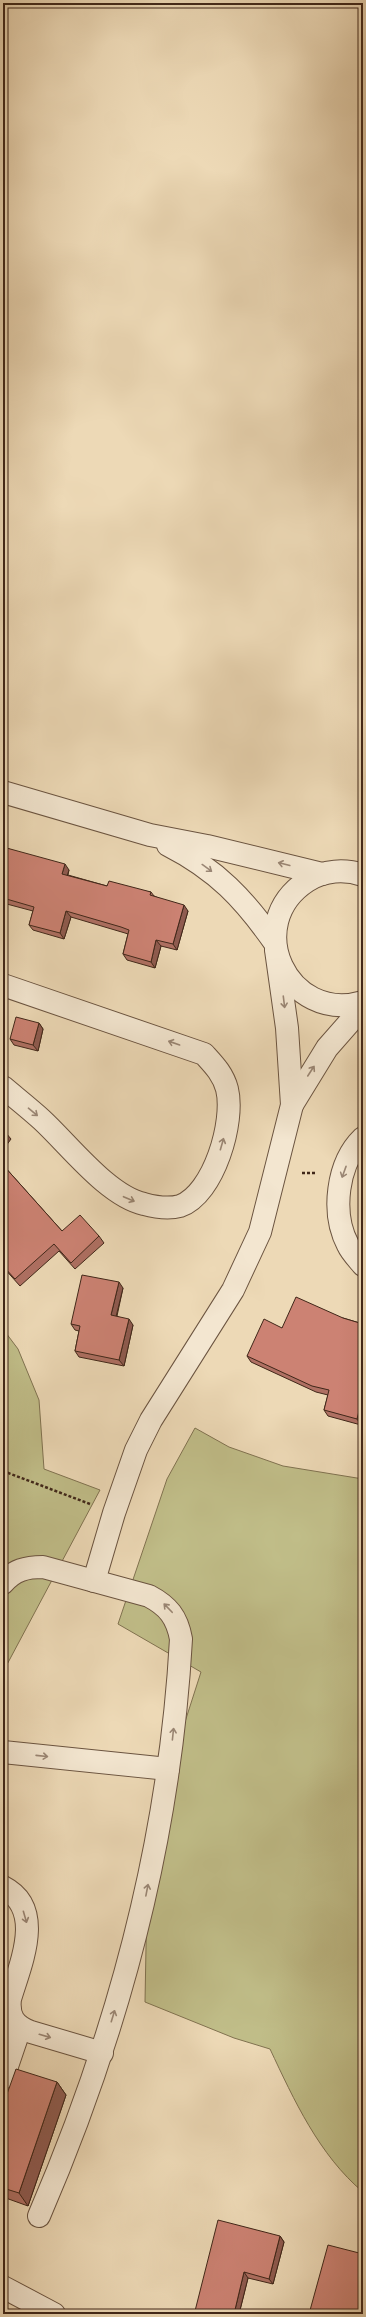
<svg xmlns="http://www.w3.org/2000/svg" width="366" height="2317" font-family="Vollkorn,serif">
<rect width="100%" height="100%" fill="#edd9b6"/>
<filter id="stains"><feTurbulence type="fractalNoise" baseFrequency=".005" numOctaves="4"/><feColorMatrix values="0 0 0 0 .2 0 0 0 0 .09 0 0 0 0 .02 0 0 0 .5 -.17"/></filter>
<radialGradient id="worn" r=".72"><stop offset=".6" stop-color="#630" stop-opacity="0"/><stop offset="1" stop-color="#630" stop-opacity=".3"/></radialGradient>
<g fill="#c0bd88" stroke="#807250">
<path d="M3,1329l15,20 21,51 5,69 56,21 -97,182z"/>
<path d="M195,1428l34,19 54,19 80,13v713c-44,-37 -69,-92 -93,-143l-36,-11 -89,-36 2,-109 19,-112 35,-109 -83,-48 49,-145z"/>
</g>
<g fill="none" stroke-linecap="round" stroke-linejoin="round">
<defs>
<g id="minor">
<path d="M3,792l147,43 57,11 115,28"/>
<path d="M168,845c49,25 76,54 107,98"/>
<path d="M363,875c-18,-6 -39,-5 -56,6 -66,43 -20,143 56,121"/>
<path d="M3,985l201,69c10,11 19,20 23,35 8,32 -13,105 -47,117 -11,3 -25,1 -36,-2 -36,-8 -74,-58 -102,-84 -12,-11 -26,-22 -39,-33"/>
<path d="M292,1105l35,-57 36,-41"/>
<path d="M363,1138c-26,25 -32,75 -15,107 3,7 10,14 15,20"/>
<path d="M94,1581l20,-68 22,-63 15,-30 82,-130 27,-58 32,-127 -5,-77 -11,-78"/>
<path d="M3,1583c11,-13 23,-16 40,-16l106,29c19,10 28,21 32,43 -11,200 -63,394 -142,577"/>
<path d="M3,1752l165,17"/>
<path d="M3,1887c43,22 17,78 7,112 -2,17 4,27 21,33l71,21"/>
<path d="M3,2078l17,-50"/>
<path d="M3,2287l51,27"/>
</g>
</defs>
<use href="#minor" stroke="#6b5440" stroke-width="24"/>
<g stroke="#402719" stroke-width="2.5" stroke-dasharray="3 2" stroke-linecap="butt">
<path d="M302,1173h15"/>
<path d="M3,1471l87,33"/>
</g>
<use href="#minor" stroke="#f3e6d0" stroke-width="22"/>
</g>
<g fill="#af7063" stroke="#402719">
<path d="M3,847l66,23 -1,5 39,11 44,6 3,4 34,15 -11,39 -16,-4 -6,22 -28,-8 -4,-6 5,-20 -3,-1 -54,-16 -7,22 -31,-9 -4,-5 4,-14 -30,-8z"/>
<path d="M39,1023l4,6 -5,22 -24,-6 -4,-6z"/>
<path d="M3,1165l59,66 37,5 5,7 -29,26 -16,-18 -39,35 -17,-19z"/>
<path d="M123,1288l-6,28 16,9 -9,41 -45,-9 -4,-6 4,-20 -4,-1 -4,-6z"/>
<path d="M343,1318l20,6v94l-2,7 -33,-9 -4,-6 4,-15 -12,-3 -65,-30 -4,-6 35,-28z"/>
<path d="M57,2082l9,13 -38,111 -25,-9v-105l4,2z"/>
<path d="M280,2236l4,6 -11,42 -25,-6 -9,36h-42l-2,-3z"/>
</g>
<g fill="#8f5b50" stroke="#402719">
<path d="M65,864l4,6 -3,9 -4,-5z"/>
<path d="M184,905l4,6 -11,39 -4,-6z"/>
<path d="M66,911l5,6 -7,22 -4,-6z"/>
<path d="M156,940l5,6 -6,22 -4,-6z"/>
<path d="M39,1023l4,6 -5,22 -5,-6z"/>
<path d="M6,1133l5,6 -8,11v-13z"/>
<path d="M119,1282l4,6 -8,33 -4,-6z"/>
<path d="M129,1319l4,6 -9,41 -5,-6z"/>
<path d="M359,1411l4,5 -2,9 -4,-6z"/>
<path d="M57,2082l9,13 -38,111 -9,-13z"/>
<path d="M280,2236l4,6 -11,42 -4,-5z"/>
<path d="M244,2272l4,6 -9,36h-5z"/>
</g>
<g fill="#cc8273" stroke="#402719">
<path d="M3,847l62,17 -3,10 45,12 2,-5 42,11 -1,3 34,10 -11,39 -17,-4 -5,22 -28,-8 6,-24 -8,-3 -55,-16 -6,22 -31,-8 5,-18 -31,-9z"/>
<path d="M16,1017l23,6 -6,22 -23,-6z"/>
<path d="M3,1130l3,3 -3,4z"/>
<path d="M3,1165l59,66 18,-16 19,21 -28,27 -17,-19 -39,35 -12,-13z"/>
<path d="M82,1275l37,7 -8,33 18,4 -10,41 -44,-9 5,-25 -9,-2z"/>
<path d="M296,1297l47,21 20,6v88l-4,-1 -2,8 -33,-9 5,-20 -17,-4 -65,-30 17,-37 18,9z"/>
<path d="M16,2069l41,13 -38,111 -16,-5v-96l4,2z"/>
<path d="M218,2220l62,16 -11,43 -25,-7 -10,42h-27l-12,-3z"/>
<path d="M328,2245l35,9v60h-54z"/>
</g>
<defs><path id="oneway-shaft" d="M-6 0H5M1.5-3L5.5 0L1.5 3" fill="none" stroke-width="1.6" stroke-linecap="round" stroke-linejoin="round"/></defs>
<g stroke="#9a8674">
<use href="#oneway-shaft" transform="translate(284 864) rotate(-166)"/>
<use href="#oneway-shaft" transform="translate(207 868) rotate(36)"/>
<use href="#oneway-shaft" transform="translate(284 1002) rotate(83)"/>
<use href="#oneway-shaft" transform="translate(174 1043) rotate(-161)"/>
<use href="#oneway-shaft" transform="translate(311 1071) rotate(-57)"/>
<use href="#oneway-shaft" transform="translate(33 1112) rotate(40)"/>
<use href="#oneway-shaft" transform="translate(222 1144) rotate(-74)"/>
<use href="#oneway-shaft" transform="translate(344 1172) rotate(110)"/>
<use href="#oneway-shaft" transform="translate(129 1199) rotate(23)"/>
<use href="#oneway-shaft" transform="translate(168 1608) rotate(-134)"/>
<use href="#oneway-shaft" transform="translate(173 1734) rotate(-84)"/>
<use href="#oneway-shaft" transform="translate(42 1756) rotate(6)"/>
<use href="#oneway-shaft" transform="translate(147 1890) rotate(-79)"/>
<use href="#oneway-shaft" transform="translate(25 1917) rotate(74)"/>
<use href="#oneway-shaft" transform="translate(113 2016) rotate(-73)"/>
<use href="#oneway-shaft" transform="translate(45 2036) rotate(16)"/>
</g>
<rect width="366" height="2317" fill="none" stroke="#edd9b6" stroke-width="16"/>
<rect x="4" y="4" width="358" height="2309" fill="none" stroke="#402719" stroke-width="2"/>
<rect x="8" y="8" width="350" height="2301" fill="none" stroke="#402719"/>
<rect width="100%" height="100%" filter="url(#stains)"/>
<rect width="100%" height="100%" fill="url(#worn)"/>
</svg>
